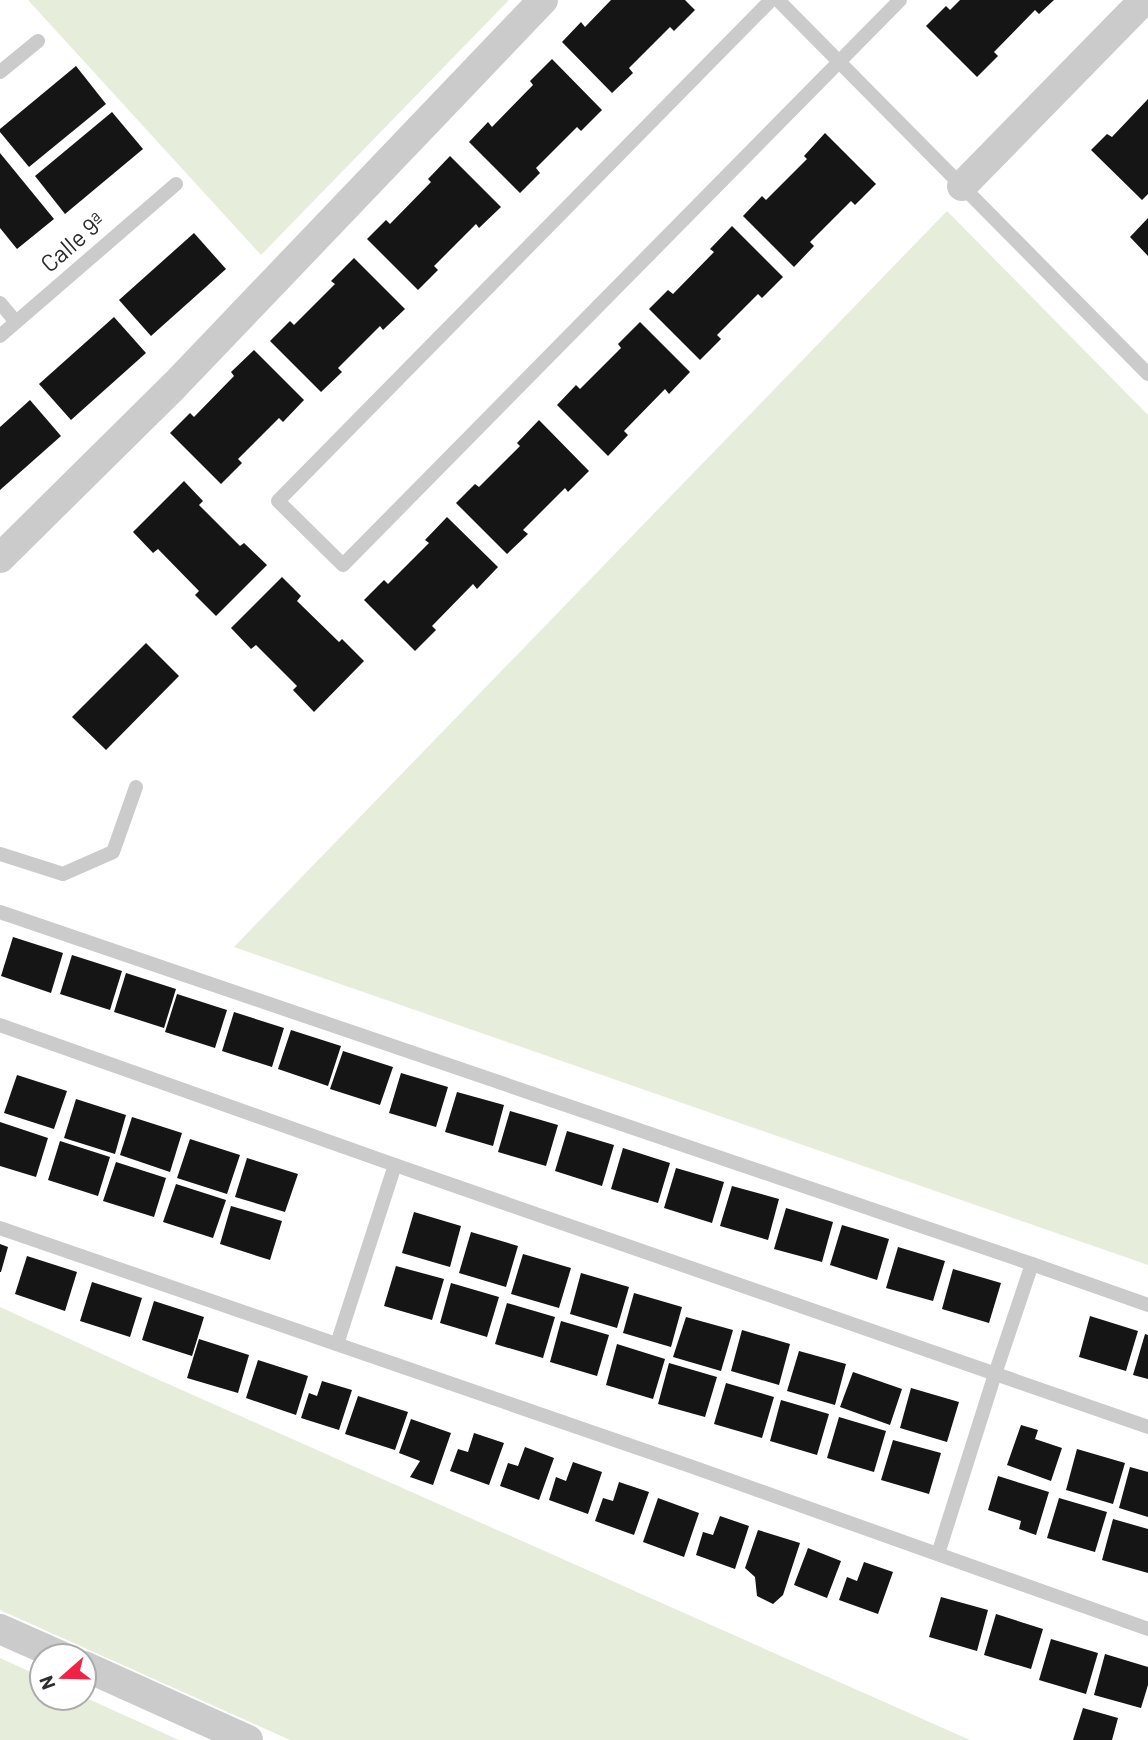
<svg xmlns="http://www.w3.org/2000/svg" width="1148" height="1740" font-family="Barlow,sans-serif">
<rect width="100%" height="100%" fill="#fff"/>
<g fill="#e6edda">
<path d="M28,0h481l-248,255z"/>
<path d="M947,211l201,204v850l-914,-318z"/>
<path d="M0,1307l148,68 822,365h-680l-290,-130z"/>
<path d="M0,1658l42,19v21h42v-1l95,43h-179z"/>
</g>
<g fill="#151515">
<path d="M611,0h74l10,10 -21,21 -4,-4 -41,41 4,5 -21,20 -50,-51 19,-20 4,5z"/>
<path d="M960,0h94l-15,14 -4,-4 -41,42 4,4 -21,21 -51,-51 20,-20 4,4z"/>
<path d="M552,59l50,51 -21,21 -4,-4 -41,41 4,5 -20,20 -51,-51 19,-20 4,5 41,-42 -3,-4z"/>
<path d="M76,66l30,38 -77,63 -29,-35v-3z"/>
<path d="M1148,99v95l-6,6 -51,-50 16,-16 5,3z"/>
<path d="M112,112l31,37 -78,65 -30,-38z"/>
<path d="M825,133l51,51 -21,21 -4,-4 -41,41 4,4 -20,21 -51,-51 19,-20 4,4 41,-41 -3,-3z"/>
<path d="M0,153l54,66 -37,30 -17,-21z"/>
<path d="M450,156l51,51 -22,21 -3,-4 -42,42 4,4 -20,20 -51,-51 19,-19 4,4 41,-42 -3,-3z"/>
<path d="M1148,218v38l-18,-19z"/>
<path d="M732,226l51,51 -21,21 -4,-4 -41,41 4,4 -21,21 -51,-51 19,-19 5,4 41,-42 -4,-3z"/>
<path d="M194,233l32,36 -75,67 -32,-36z"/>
<path d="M354,258l51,51 -22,21 -3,-4 -42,42 4,4 -21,20 -51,-51 20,-20 4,4 41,-41 -4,-3z"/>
<path d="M114,317l32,36 -75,67 -32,-36z"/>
<path d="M640,322l50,50 -21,22 -4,-5 -41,42 4,4 -20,21 -51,-51 19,-20 4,4 41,-41 -3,-4z"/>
<path d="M254,350l50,50 -21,22 -4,-4 -41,41 4,4 -21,21 -51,-51 20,-20 4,4 40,-41 -3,-4z"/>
<path d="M30,400l31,36 -61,54v-63z"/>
<path d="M539,420l50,51 -21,21 -3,-4 -42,42 5,4 -21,20 -51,-51 19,-19 4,3 41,-41 -3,-3z"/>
<path d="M184,481l19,20 -4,4 41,41 4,-3 23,22 -51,51 -21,-21 4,-4 -41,-42 -5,4 -20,-21z"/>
<path d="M447,517l51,50 -21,22 -4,-5 -41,42 4,4 -21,21 -51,-51 20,-20 4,4 41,-41 -4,-3z"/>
<path d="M282,577l19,19 -4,5 42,41 3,-3 22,22 -50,51 -21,-22 4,-4 -41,-41 -5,4 -20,-21z"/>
<path d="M146,643l33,33 -73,74 -34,-33z"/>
<path d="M13,937l50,16 -12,40 -50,-17z"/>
<path d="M72,955l50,16 -12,39 -50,-16z"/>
<path d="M126,973l50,16 -12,39 -50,-16z"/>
<path d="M177,994l50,16 -12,38 -50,-16z"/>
<path d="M234,1012l50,16 -12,39 -50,-16z"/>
<path d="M291,1030l50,16 -13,40 -50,-17z"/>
<path d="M343,1051l50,16 -13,38 -50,-16z"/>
<path d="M401,1073l47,14 -12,40 -47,-14z"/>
<path d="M17,1075l50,16 -13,38 -50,-16z"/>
<path d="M457,1092l47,13 -11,41 -48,-14z"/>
<path d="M76,1099l50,16 -11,39 -51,-16z"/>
<path d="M510,1111l48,14 -12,41 -48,-14z"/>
<path d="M132,1117l50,16 -12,39 -50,-17z"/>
<path d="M0,1122l48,16 -12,39 -36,-11z"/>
<path d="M567,1131l47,14 -12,41 -47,-15z"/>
<path d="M190,1139l50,16 -13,39 -50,-16z"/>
<path d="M60,1141l50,16 -12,39 -50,-16z"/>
<path d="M623,1148l47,15 -12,40 -47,-14z"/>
<path d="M247,1158l51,16 -13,38 -50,-15z"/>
<path d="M116,1162l50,16 -12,39 -51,-16z"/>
<path d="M676,1168l48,14 -12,41 -48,-15z"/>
<path d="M176,1184l50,16 -13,38 -50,-16z"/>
<path d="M732,1186l47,13 -11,41 -48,-14z"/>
<path d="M231,1206l51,15 -12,39 -50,-16z"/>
<path d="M786,1208l47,14 -11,40 -48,-13z"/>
<path d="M414,1212l47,14 -11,41 -48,-14z"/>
<path d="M842,1225l47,14 -12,41 -47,-15z"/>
<path d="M471,1232l47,14 -12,41 -47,-14z"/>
<path d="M0,1244l8,3 -7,25h-1z"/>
<path d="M898,1247l47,14 -12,40 -47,-13z"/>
<path d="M523,1254l48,14 -12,40 -48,-14z"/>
<path d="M27,1256l50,16 -12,39 -50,-17z"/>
<path d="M396,1266l48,13 -12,41 -48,-14z"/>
<path d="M953,1269l48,14 -12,40 -47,-14z"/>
<path d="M581,1273l48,14 -12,41 -47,-14z"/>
<path d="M92,1282l50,16 -12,39 -50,-16z"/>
<path d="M451,1283l48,14 -12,40 -47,-14z"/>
<path d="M634,1293l48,14 -11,40 -48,-14z"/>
<path d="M154,1301l50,16 -12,39 -50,-16z"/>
<path d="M507,1303l48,14 -12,41 -48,-14z"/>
<path d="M1090,1316l48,15 -12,40 -47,-14z"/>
<path d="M686,1317l47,13 -12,41 -48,-14z"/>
<path d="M561,1321l48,14 -12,41 -47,-14z"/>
<path d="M742,1330l48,14 -11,41 -48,-14z"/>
<path d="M1145,1334l3,1v44l-15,-4z"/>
<path d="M199,1339l50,16 -11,38 -51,-15z"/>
<path d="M617,1344l48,15 -12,40 -47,-14z"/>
<path d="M799,1351l47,13 -11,41 -48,-14z"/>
<path d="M258,1360l50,16 -12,39 -50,-17z"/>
<path d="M669,1363l48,14 -12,40 -47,-13z"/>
<path d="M853,1372l49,17 -12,36 -50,-18z"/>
<path d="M322,1381l30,9 -13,40 -38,-12 8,-25 8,3z"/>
<path d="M726,1383l48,14 -12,41 -48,-14z"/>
<path d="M911,1388l48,14 -12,40 -47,-14z"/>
<path d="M358,1396l50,16 -13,38 -50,-16z"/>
<path d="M781,1400l48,14 -12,41 -47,-14z"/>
<path d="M839,1417l47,14 -12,41 -47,-14z"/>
<path d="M411,1419l40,14 -18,52 -23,-8 10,-16 -21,-8z"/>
<path d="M1021,1425l17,5 -3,9 27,9 -11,33 -44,-16z"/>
<path d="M474,1433l30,10 -15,42 -39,-14 8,-22 10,3z"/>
<path d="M893,1440l48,13 -12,41 -48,-14z"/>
<path d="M525,1447l29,11 -15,42 -39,-14 8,-23 10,3z"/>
<path d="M1077,1449l48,14 -12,41 -47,-14z"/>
<path d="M573,1462l29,10 -14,42 -39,-14 7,-23 10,4z"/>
<path d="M1130,1467l18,5v45l-29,-9z"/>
<path d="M998,1476l51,16 -13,43 -17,-6 2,-8 -33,-11z"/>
<path d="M619,1482l30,10 -15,43 -39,-14 8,-23 10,3z"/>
<path d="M658,1498l41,15 -15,44 -41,-15z"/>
<path d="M1059,1498l48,14 -12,40 -48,-14z"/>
<path d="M720,1516l29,10 -14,43 -39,-14 7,-23 10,3z"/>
<path d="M1113,1519l35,10v44l-46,-13z"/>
<path d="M758,1530l42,13 -17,52 -10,9 -16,-8 -2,-19 -10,-9z"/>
<path d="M808,1548l33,13 -14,37 -33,-13z"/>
<path d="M864,1562l29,10 -15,42 -39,-14 8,-23 10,4z"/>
<path d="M941,1597l47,13 -11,41 -48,-14z"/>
<path d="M996,1614l47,15 -12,40 -47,-14z"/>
<path d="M1051,1639l47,14 -12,41 -47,-14z"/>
<path d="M1105,1654l43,13v18l-7,23 -47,-13z"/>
<path d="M1083,1708l35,10 -6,22h-39z"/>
</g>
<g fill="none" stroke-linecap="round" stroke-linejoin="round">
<g stroke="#cbcbcb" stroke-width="14">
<path d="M771,0l-493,501 65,64 557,-565"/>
<path d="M778,0l370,374"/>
<path d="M0,72l38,-31"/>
<path d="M0,303l16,19"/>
<path d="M0,336l176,-152"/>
<path d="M0,854l63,20 50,-22 23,-65"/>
<path d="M0,912l1032,352 116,41"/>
<path d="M0,1025l395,140 753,262"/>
<path d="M0,1228l690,238 458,163"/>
<path d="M337,1344l58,-179"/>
<path d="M938,1554l57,-180 37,-110"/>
</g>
<g stroke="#cbcbcb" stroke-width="30">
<path d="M962,186l182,-186"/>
<path d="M0,558l175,-173 368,-385"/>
<path d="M0,1629l61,27"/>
<path d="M84,1666l164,74"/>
</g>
</g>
<g text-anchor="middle" stroke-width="7" stroke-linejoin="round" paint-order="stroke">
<g font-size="24" fill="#2e2e2e" stroke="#fff">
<text transform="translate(73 243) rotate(-41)" y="8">Calle 9ª</text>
</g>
</g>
<g transform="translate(63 1677) rotate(250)"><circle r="33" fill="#ffffff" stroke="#ababab" stroke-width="2"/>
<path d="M0-5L12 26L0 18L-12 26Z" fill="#f32244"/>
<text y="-10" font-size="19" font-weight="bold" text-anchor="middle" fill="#2e2e2e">N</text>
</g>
</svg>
